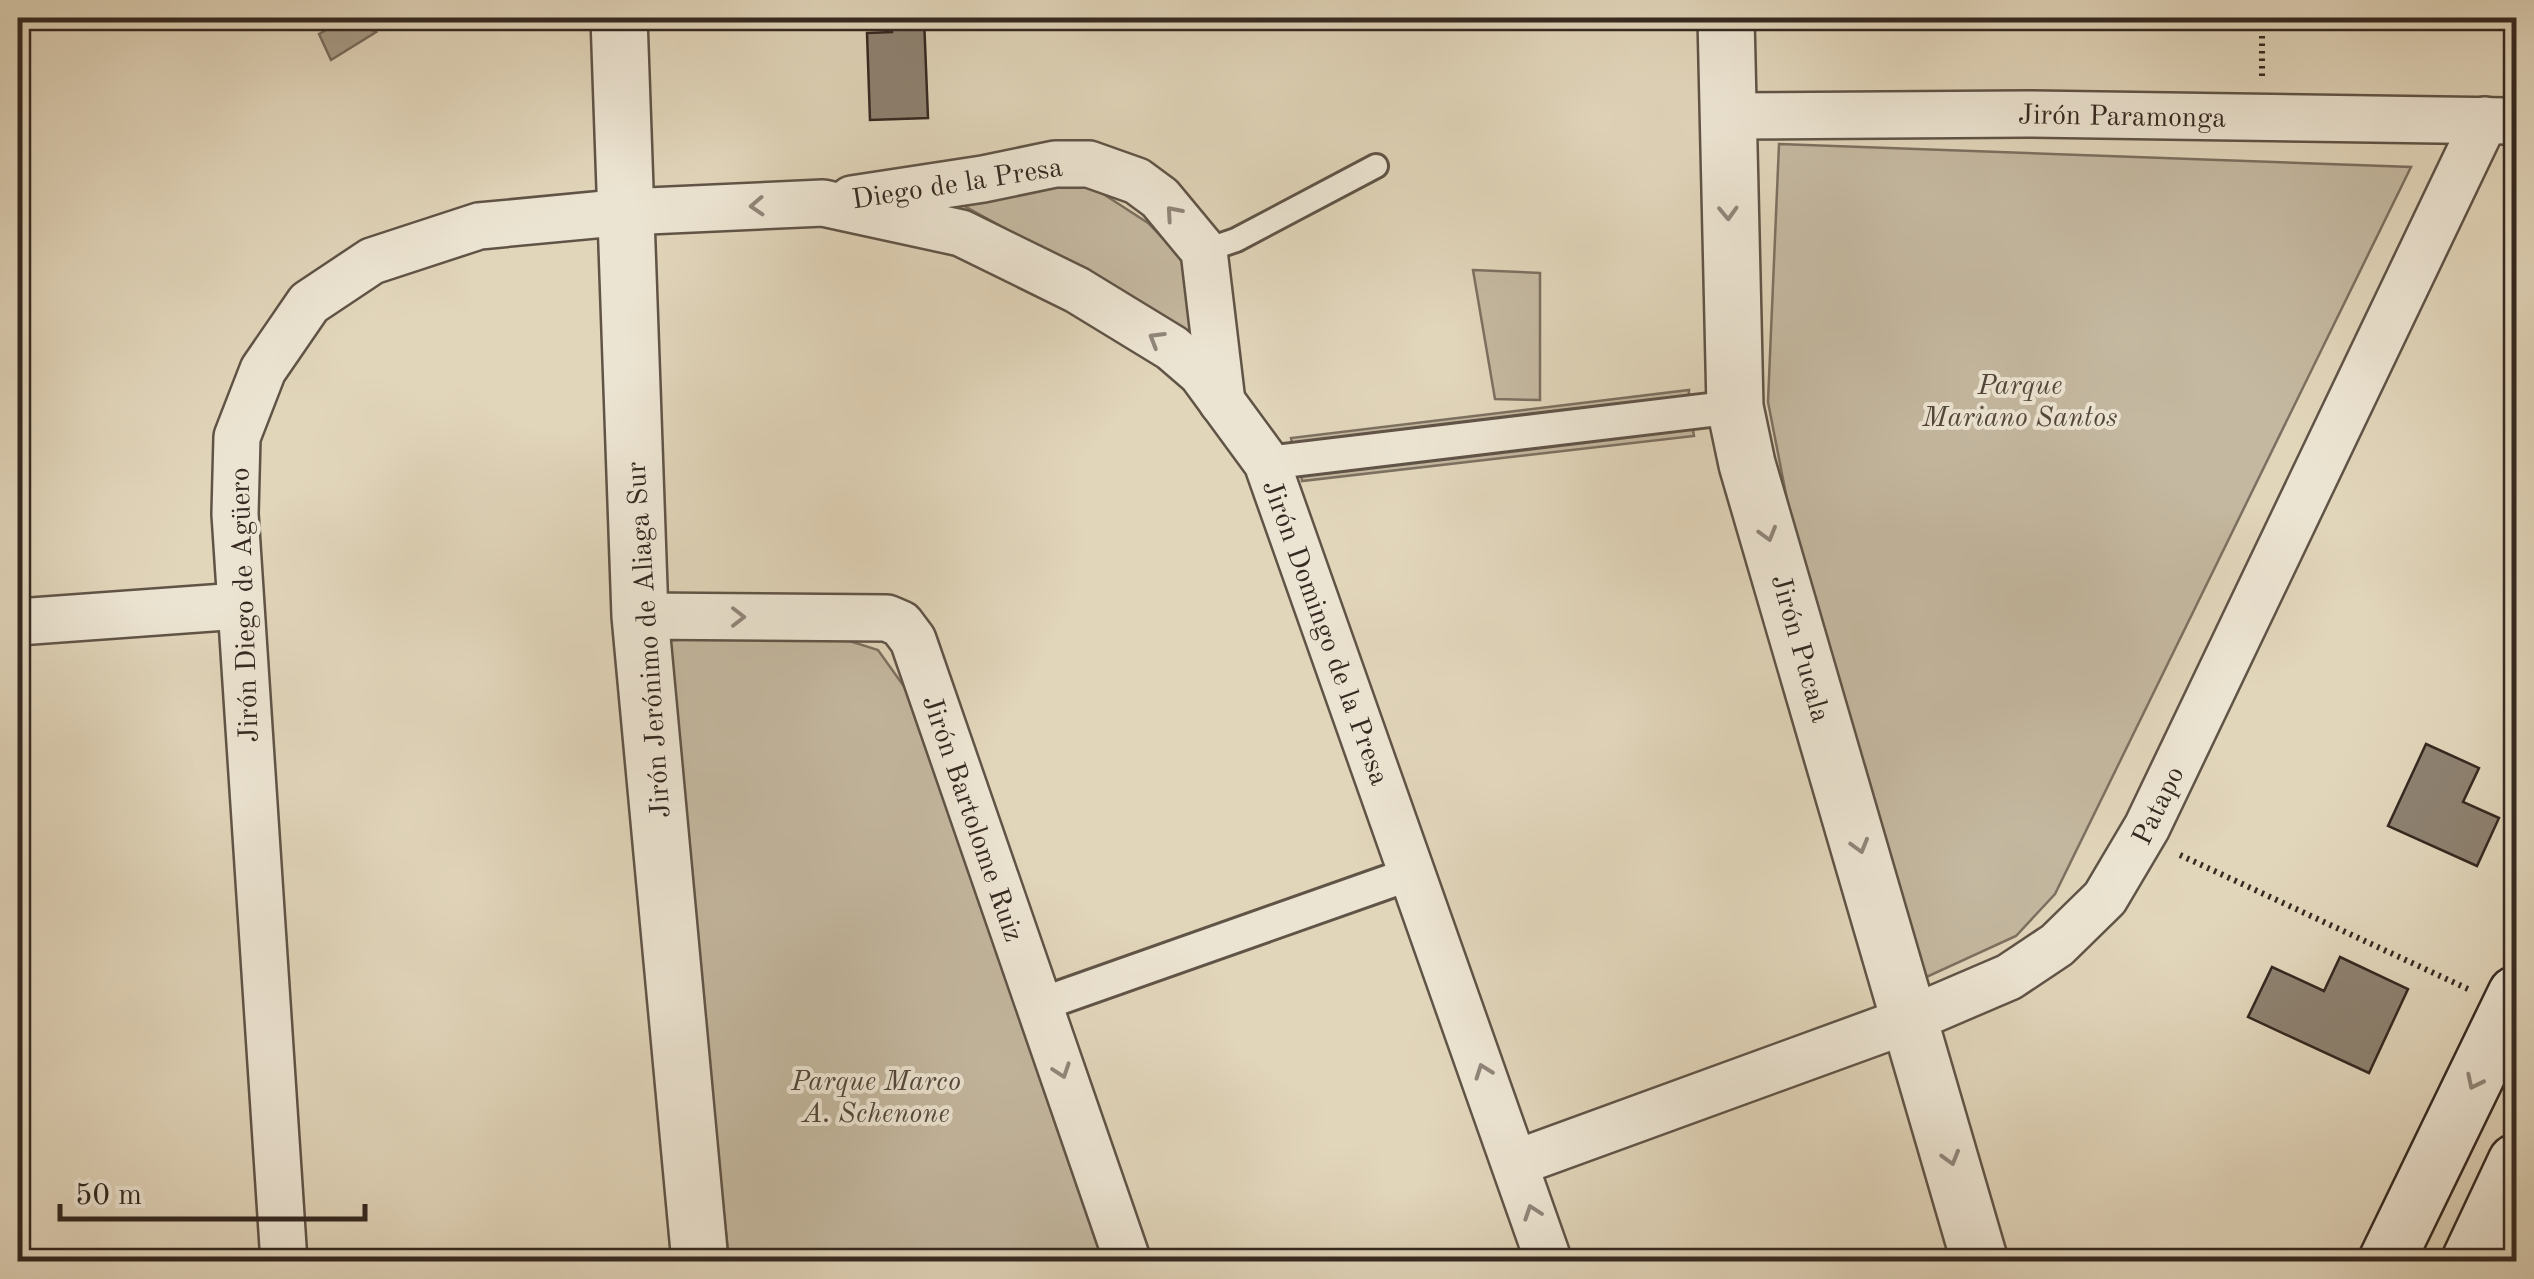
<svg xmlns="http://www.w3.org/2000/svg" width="2534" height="1279" font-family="'Old Standard TT',serif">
<rect width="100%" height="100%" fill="#e1d5ba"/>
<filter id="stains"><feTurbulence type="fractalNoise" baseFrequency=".002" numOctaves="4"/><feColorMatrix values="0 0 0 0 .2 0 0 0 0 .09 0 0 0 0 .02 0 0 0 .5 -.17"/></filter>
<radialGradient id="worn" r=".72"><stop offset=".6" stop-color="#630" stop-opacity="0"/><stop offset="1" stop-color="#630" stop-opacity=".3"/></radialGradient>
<g fill="#c4b8a0" stroke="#7c7060" stroke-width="2.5">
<path d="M1779,144l632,23 -356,727 -39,42 -96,44 -115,-388 -37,-190z"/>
<path d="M1041,184l53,4 54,35 38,39 17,91 -81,-60 -174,-96z"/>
<path d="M1473,270l67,3v127l-45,-1z"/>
<path d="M1689,390l-1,18 -394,45 -3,-15z"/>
<path d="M1691,419l3,17 -392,45 -2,-16z"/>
<path d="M815,630l63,20 45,63 182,548h-376l-67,-620z"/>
</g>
<path fill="#a79b86" stroke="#796d5e" stroke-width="2.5" d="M348,18l28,14 -45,28 -12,-26z"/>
<g fill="#8e8271" stroke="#352921" stroke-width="2.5">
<path d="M891,18h33l4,100 -58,2 -3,-87 25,-1z"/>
<path d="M2426,744l53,24 -16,34 36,16 -22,48 -89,-40z"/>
<path d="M2340,957l68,32 -39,84 -121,-56 24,-50 52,24z"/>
</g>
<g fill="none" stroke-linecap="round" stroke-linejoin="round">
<defs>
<path id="service" d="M1204,251l32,-11 140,-74"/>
<g id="pedestrian">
<path d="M1267,463l468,-56"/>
<path d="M1039,1005l374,-132"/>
</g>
<g id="minor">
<path d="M1727,116l299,-2 483,7"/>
<path d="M852,199l131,-20 72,-15h34l48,17 23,17 44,53 18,151"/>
<path d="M640,616l247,2 14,6 12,16 215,622"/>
<path d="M18,622l221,-16"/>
<path d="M1516,1163l395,-144 98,-42 48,-32 48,-47 42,-71 338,-707"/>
<path d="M284,1262l-49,-748 2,-77 26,-67 46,-67 63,-42 107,-35 147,-14 197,-9 138,30 116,57 95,58 29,25 66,90 282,799"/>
</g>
<g id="tertiary">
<path d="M619,18l21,598 60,646"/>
<path d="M1726,18l9,389 12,57 233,798"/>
</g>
<g id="secondary">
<path d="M2386,1262l130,-268"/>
<path d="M2469,1262l47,-100"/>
</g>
</defs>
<use href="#service" stroke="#605447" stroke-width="28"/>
<use href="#pedestrian" stroke="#605447" stroke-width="38"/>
<use href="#minor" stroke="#605447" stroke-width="50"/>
<use href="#tertiary" stroke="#605447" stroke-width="60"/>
<use href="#secondary" stroke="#352921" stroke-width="60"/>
<g stroke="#352921" stroke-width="6" stroke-dasharray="2.5 5" stroke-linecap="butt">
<path d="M2262,76v-58"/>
<path d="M2180,855l288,134"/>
</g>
<use href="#service" stroke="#ece4d2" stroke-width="22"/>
<use href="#pedestrian" stroke="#ece4d2" stroke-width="32"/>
<use href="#minor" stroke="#ece4d2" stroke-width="45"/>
<use href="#tertiary" stroke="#ece4d2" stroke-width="55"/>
<use href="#secondary" stroke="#ece4d2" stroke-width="55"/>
</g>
<defs><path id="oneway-chevron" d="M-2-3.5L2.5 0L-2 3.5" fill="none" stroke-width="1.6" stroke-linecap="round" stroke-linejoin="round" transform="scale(2.5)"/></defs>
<g stroke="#90867a">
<use href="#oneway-chevron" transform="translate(757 206) rotate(177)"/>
<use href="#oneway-chevron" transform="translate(1173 213) rotate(-131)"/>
<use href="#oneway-chevron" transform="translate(1728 213) rotate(88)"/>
<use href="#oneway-chevron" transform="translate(1156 339) rotate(-149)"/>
<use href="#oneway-chevron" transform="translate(1768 534) rotate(74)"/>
<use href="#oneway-chevron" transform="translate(738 617)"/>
<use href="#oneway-chevron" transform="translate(1860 846) rotate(74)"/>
<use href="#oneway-chevron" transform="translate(1062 1071) rotate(71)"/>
<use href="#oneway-chevron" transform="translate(1483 1071) rotate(-110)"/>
<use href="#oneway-chevron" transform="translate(2474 1082) rotate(116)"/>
<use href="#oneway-chevron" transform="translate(1951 1158) rotate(74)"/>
<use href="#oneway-chevron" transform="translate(1532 1212) rotate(-109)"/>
</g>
<g text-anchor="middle" stroke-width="8" stroke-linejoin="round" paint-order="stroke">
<g font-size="28" fill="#352921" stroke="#ece4d2">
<text transform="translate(2122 115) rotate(1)" y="10">Jirón Paramonga</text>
<text transform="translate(957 182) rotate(-9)" y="10">Diego de la Presa</text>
<text transform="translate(243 605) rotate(-92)" y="10">Jirón Diego de Agüero</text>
<text transform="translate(1327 632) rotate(70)" y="10">Jirón Domingo de la Presa</text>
<text transform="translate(647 640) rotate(-94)" y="10">Jirón Jerónimo de Aliaga Sur</text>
<text transform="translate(1802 648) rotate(74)" y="10">Jirón Pucala</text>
<text transform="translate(2157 805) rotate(-64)" y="10">Patapo</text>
<text transform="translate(974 818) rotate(71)" y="10">Jirón Bartolome Ruiz</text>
</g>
<g font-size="28" font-style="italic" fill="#52463a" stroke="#ece4d2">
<text x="2020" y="394">Parque<tspan x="2020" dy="32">Mariano Santos</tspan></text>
<text x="876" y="1090">Parque Marco<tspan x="876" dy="32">A. Schenone</tspan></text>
</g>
</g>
<rect width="2534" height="1279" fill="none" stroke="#e1d5ba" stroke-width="60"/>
<rect x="20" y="20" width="2494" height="1239" fill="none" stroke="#352921" stroke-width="5"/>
<rect x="30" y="30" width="2474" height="1219" fill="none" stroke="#352921" stroke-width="2.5"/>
<path d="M60 1204v15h305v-15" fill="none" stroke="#352921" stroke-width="5"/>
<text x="75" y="1204" font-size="30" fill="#352921" stroke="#ece4d2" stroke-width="8" paint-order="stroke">50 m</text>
<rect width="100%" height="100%" filter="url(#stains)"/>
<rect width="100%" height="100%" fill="url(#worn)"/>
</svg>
